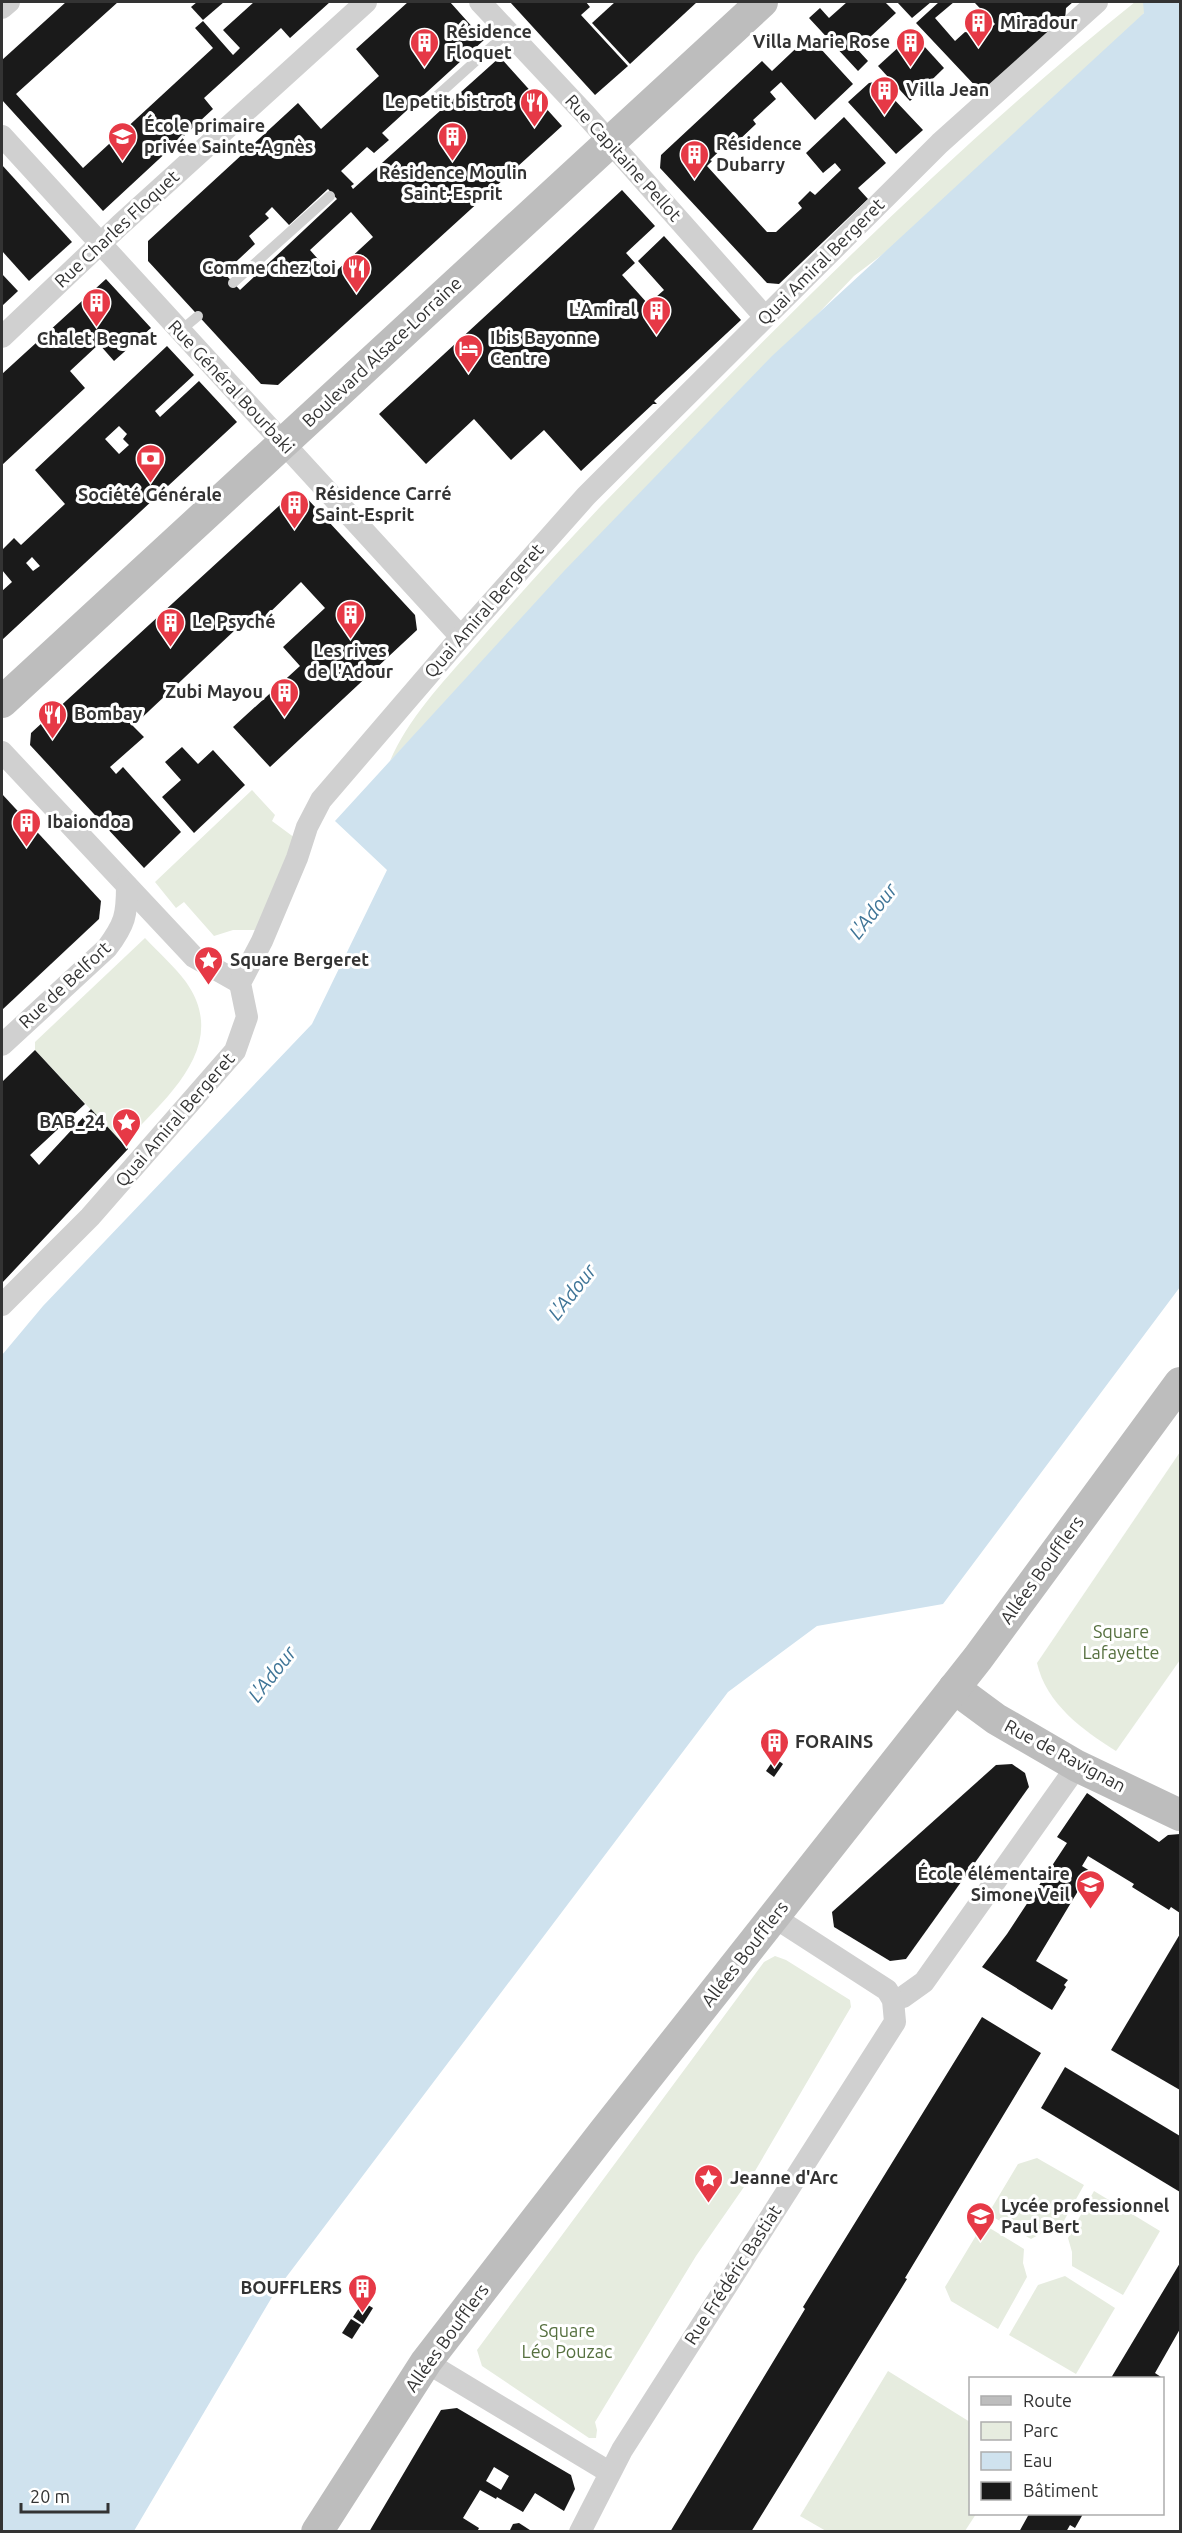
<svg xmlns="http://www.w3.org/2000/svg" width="1182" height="2533" font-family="Ubuntu,sans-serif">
<rect width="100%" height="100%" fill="#fff"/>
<g fill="#e6ecdf">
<path d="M1135,2h9l3,7 -15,20 -220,203 -58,44 -464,485c18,-42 52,-78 82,-112 42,-49 85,-96 129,-143 171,-175 343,-351 534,-504z"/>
<path d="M252,790l23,25 -3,6 23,17 -36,92h-26l-19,6 -30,-34 -8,6 -21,-26z"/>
<path d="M145,938c13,14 29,28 41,44 46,65 -23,118 -63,162l-88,-94v-8z"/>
<path d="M1180,1452v208l-64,91c-34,-21 -70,-48 -79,-88z"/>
<path d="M775,1956l11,4 64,40 1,7 -96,164 -59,85 -101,166 2,8 -1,8h-7l-107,-72 -5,-16 287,-388z"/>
<path d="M1037,2158l47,27 -27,48h-15l-11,6 -43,-25 30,-50z"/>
<path d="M1094,2191l66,40 -37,64 -51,-29v-14l-4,-14z"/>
<path d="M983,2224l41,25 -1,14 4,14 -29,52 -47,-28 -6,-14z"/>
<path d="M1065,2276l50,32 -39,66 -67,-39 29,-50z"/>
<path d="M888,2371l82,51v92h6l-11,17h-139l-26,-15z"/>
</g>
<path fill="#cfe2ee" d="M1143,2h37v1285l-237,317 -126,22 -89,66 -453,600 -141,239h-132v-1176l41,-49 269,-282 75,-154 -52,-49 229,-250 208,-215 372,-343z"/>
<g fill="#1a1a1a" fill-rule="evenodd">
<path d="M66,2h52l-102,92 67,74 130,-120 -18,-20 8,-7 30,34 7,-7 -17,-18 31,-28h76l-40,36 -9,-10 -77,70 9,11 -110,102 -101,-111v-40z"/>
<path d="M197,2h27l-21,18 -12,-13z"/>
<path d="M408,2h42l34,38 -102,93 7,7 -15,13 -7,-6 -26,24 13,13 -3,2 2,3 147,-132 62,69 -284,259 -17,-1 -113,-123v-20l150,-138 23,26 58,-53 -23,-27zM328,189l9,10 -97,91 -16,-17 31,-29 -6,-8 20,-18 -4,-4 7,-7 17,18zM351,212l22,25 -41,38 -22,-25z"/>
<path d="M510,2h76l4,5 -9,8 47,51 -33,29z"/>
<path d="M615,2h82l-67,62 -38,-41z"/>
<path d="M847,2h38l11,11 -39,36 11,12 -10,10 -49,-53 11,-10 9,10z"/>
<path d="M897,2h34l-19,16z"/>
<path d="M939,2h15l-19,16 20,23 10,-9 19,3 11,-11 -21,-22h99l-7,6 -1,12 -84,72 -65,-69z"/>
<path d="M913,34l31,34 -34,33 -32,-35z"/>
<path d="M809,36l44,48 -38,36 -34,-38 -11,10 6,7 -23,21 3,4 -19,18 -4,-4 -23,22 2,1 -5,5 60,66h9l26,-24 -4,-5 12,-12 5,4 26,-25 -6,-7 -12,10 -17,-20 38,-36 42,46 -28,25 10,11 -89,85 -12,-1 -107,-115 1,-13 101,-94 10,10z"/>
<path d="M883,78l11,12 -4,5 33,35 -27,24 -48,-52 21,-19 11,-2z"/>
<path d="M2,165l70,77 -43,39 -27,-30z"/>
<path d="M622,190l33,36 -29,27 9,10 -13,12 26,29 16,-14 -26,-29 26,-25 77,84 -87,81 3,3h-4l-72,67 -37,-41 -33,30 -37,-41 -48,45 -47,-50z"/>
<path d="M2,274l16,17 -16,15z"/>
<path d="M106,279l45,49 -37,33 -15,-17 -29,27 15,17 -83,77v-91z"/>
<path d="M167,346l27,29 -39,36 5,6 39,-36 38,41 -235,218v-49l10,-9 -10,-12v-20l12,-12 7,7 44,-41 -30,-34zM119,426l8,8 -4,5 6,6 -10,9 -14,-15zM32,557l8,9 -7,5 -7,-8z"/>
<path d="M292,494h11l112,121 2,15 -147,137 -37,-40 67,-61 -17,-19 42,-39 -24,-26 -41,40 -8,-8 -119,112 11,11 -34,30 6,7 7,-7 58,65 -37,36 -114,-123 1,-12z"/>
<path d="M182,747l16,17 15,-14 32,35 -51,48 -32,-36 19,-17 -16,-18z"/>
<path d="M2,794l99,107 -2,18 -97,91z"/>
<path d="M35,1050l50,54 -55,51 9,10 52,-56 37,40 -126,134v-201z"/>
<path d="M775,1758l8,6 -9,13 -8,-6z"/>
<path d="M1012,1764l13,9 4,14 -123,172 -16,2 -56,-34 -2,-15 164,-147z"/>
<path d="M1087,1793l72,49 9,-7 12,-1v79l-9,-6 -2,3 -37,-23 2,-3 -46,-28 -6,10 8,5 -54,90 32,19 -4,5 2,2 -14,23 -70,-43 25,-33 60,-91 -10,-6z"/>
<path d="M1180,1934v156l-69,-40z"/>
<path d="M982,2017l59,36 -136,225 2,1 -156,253h-81l135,-223 -2,-2z"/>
<path d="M1065,2067l115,69v56l-139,-84z"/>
<path d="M1180,2263v66l-25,44 9,6 -53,-1z"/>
<path d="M363,2302l10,6 -10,16 -10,-7z"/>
<path d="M351,2319l10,6 -9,14 -10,-6z"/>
<path d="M457,2408l114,67 4,14 -11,22 -29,-18 -12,19 -26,-15 -1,2 -16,-9 -17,28 16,10 -2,4h-108l72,-122zM494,2467l15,9 -8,14 -15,-9z"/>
<path d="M1029,2514h54l-8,14 -5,-3 -4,7h-47z"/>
<path d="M519,2523l14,9h-24l4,-8z"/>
</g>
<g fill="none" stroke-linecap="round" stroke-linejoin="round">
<g stroke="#d0d0d0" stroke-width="10">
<path d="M428,104l80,-72"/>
<path d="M233,283l97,-87"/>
<path d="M180,331l18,-15"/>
</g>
<g stroke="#d0d0d0" stroke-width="22">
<path d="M480,2l105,112 180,203"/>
<path d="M2,8l7,-6"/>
<path d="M2,136l459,501"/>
<path d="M2,337l118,-112 246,-223"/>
<path d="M2,752l192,205 46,26"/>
<path d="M2,1045l105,-97c18,-24 20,-33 20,-62"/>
<path d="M2,1305l88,-88 145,-166 12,-34 -7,-34 22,-42 35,-83 10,-31 14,-27 140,-163 125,-141 354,-353 157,-141"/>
<path d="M893,2000l10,-3 21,-15 153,-216"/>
<path d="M426,2362l183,110"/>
<path d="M580,2532l42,-82 273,-428 -2,-22 -6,-10 -113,-73"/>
</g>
<g stroke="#bdbdbd" stroke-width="32">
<path d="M2,702l760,-700"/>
<path d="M954,1688l42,31 81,47 103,49"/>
<path d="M317,2532l109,-170 177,-229 375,-475 202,-275"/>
</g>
</g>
<defs>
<symbol id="building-pin" viewBox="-11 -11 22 30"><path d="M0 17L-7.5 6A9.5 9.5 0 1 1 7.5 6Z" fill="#e63946" stroke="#fff"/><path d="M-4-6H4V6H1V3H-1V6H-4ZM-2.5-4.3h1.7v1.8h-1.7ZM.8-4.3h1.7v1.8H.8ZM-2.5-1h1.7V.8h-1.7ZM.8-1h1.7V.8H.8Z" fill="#fff"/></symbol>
<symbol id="restaurant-pin" viewBox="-11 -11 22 30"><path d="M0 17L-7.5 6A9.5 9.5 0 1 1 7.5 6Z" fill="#e63946" stroke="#fff"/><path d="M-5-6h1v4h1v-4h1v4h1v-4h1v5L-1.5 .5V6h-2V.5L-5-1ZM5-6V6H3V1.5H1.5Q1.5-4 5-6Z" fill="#fff"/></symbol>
<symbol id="school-pin" viewBox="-11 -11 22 30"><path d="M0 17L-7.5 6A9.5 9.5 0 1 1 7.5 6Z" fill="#e63946" stroke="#fff"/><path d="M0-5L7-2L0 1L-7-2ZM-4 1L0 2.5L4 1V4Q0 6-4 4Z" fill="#fff"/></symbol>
<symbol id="hotel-pin" viewBox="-11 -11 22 30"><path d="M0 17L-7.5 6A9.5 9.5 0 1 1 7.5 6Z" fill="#e63946" stroke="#fff"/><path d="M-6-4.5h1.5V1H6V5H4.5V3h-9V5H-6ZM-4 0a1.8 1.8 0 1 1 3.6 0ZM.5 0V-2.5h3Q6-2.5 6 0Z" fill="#fff"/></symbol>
<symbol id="bank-pin" viewBox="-11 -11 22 30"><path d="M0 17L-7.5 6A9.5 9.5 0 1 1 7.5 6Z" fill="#e63946" stroke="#fff"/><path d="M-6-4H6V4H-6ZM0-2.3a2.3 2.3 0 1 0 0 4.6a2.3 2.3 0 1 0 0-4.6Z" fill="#fff"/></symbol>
<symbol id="sight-pin" viewBox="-11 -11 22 30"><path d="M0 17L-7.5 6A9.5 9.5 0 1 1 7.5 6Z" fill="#e63946" stroke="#fff"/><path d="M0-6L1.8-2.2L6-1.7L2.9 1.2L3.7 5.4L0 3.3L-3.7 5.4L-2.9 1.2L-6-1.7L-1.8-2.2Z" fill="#fff"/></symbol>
</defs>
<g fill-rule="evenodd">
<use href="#building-pin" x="962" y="6" width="33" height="45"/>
<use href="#building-pin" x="408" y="26" width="33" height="45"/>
<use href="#building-pin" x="894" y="26" width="33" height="45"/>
<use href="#building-pin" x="868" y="74" width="33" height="45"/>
<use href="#restaurant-pin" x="518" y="86" width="33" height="45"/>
<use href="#school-pin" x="106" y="120" width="33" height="45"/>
<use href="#building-pin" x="436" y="120" width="33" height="45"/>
<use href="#building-pin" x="678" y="138" width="33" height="45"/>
<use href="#restaurant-pin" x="340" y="252" width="33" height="45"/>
<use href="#building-pin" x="80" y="286" width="33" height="45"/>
<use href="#building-pin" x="640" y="294" width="33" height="45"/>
<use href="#hotel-pin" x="452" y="332" width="33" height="45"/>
<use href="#bank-pin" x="134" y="442" width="33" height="45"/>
<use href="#building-pin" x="278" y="488" width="33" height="45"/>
<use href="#building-pin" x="334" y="598" width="33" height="45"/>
<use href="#building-pin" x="154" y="606" width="33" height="45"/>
<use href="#building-pin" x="268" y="676" width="33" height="45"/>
<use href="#restaurant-pin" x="36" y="698" width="33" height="45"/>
<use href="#building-pin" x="10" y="806" width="33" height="45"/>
<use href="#sight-pin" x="192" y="944" width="33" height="45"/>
<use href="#sight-pin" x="110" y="1106" width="33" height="45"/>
<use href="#building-pin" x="758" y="1726" width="33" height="45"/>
<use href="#school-pin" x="1074" y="1868" width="33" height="45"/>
<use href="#sight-pin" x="692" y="2162" width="33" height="45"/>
<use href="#school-pin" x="964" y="2200" width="33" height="45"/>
<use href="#building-pin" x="346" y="2272" width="33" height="45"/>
</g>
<g text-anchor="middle" stroke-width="6" stroke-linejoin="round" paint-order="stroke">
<g font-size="18" font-weight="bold" fill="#333" stroke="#fff" text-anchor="start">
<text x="1000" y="29">Miradour</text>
<text x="446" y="38">Résidence<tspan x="446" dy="21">Floquet</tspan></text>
<text x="890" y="48" text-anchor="end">Villa Marie Rose</text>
<text x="906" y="96">Villa Jean</text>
<text x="513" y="108" text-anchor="end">Le petit bistrot</text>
<text x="144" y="132">École primaire<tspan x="144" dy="21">privée Sainte-Agnès</tspan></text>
<text x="716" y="150">Résidence<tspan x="716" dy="21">Dubarry</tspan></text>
<text x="453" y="179" text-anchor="middle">Résidence Moulin<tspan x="453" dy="21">Saint-Esprit</tspan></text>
<text x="336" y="274" text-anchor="end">Comme chez toi</text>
<text x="636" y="316" text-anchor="end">L'Amiral</text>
<text x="490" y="344">Ibis Bayonne<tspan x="490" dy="21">Centre</tspan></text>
<text x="97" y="345" text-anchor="middle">Chalet Begnat</text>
<text x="315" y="500">Résidence Carré<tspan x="315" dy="21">Saint-Esprit</tspan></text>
<text x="150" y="501" text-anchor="middle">Société Générale</text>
<text x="192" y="628">Le Psyché</text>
<text x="350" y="657" text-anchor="middle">Les rives<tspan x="350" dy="21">de l'Adour</tspan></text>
<text x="263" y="698" text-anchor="end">Zubi Mayou</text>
<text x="74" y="720">Bombay</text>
<text x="47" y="828">Ibaiondoa</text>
<text x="230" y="966">Square Bergeret</text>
<text x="105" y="1128" text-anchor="end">BAB_24</text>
<text x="795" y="1748">FORAINS</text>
<text x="1070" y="1880" text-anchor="end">École élémentaire<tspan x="1070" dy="21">Simone Veil</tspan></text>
<text x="730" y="2184">Jeanne d'Arc</text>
<text x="1001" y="2212">Lycée professionnel<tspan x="1001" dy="21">Paul Bert</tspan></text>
<text x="342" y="2294" text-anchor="end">BOUFFLERS</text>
</g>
<g font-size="18" fill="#333" stroke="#fff">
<text transform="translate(623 158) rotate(48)" y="6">Rue Capitaine Pellot</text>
<text transform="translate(117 229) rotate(-43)" y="6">Rue Charles Floquet</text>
<text transform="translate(821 262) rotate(-45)" y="6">Quai Amiral Bergeret</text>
<text transform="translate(382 352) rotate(-43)" y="6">Boulevard Alsace-Lorraine</text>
<text transform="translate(231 387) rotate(47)" y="6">Rue Général Bourbaki</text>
<text transform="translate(484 611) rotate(-49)" y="6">Quai Amiral Bergeret</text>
<text transform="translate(65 985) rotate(-43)" y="6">Rue de Belfort</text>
<text transform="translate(175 1120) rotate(-49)" y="6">Quai Amiral Bergeret</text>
<text transform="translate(1042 1570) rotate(-54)" y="6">Allées Boufflers</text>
<text transform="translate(1065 1756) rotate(28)" y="6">Rue de Ravignan</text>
<text transform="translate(745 1954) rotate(-52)" y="6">Allées Boufflers</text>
<text transform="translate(733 2275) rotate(-57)" y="6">Rue Frédéric Bastiat</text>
<text transform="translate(447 2338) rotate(-54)" y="6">Allées Boufflers</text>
</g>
<g font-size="18" fill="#56703f" stroke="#fff">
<text x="1121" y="1638">Square<tspan x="1121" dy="21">Lafayette</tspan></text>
<text x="567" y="2337">Square<tspan x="567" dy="21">Léo Pouzac</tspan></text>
</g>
<g font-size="20" font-style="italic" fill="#3f7597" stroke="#fff">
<text transform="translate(873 911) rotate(-52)" y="7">L'Adour</text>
<text transform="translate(572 1292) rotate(-52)" y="7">L'Adour</text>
<text transform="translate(272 1674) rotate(-52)" y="7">L'Adour</text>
</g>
</g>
<rect width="1182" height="2533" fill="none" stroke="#333333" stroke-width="6"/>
<rect x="969" y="2377" width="195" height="138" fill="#ffffff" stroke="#adadad" stroke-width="1.5"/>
<rect x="981" y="2396" width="30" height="9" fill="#bdbdbd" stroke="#adadad" stroke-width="1.5"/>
<text x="1023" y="2407" font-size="18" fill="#333333">Route</text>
<rect x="981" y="2422" width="30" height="18" fill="#e6ecdf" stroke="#adadad" stroke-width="1.5"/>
<text x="1023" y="2437" font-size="18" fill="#333333">Parc</text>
<rect x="981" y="2452" width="30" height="18" fill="#cfe2ee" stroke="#adadad" stroke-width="1.5"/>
<text x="1023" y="2467" font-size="18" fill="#333333">Eau</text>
<rect x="981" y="2482" width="30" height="18" fill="#1a1a1a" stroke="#adadad" stroke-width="1.5"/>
<text x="1023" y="2497" font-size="18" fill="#333333">Bâtiment</text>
<path d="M21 2503v9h87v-9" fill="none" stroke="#333333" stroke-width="3"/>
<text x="30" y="2503" font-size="18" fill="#333333" stroke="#ffffff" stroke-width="4.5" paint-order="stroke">20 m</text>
</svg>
